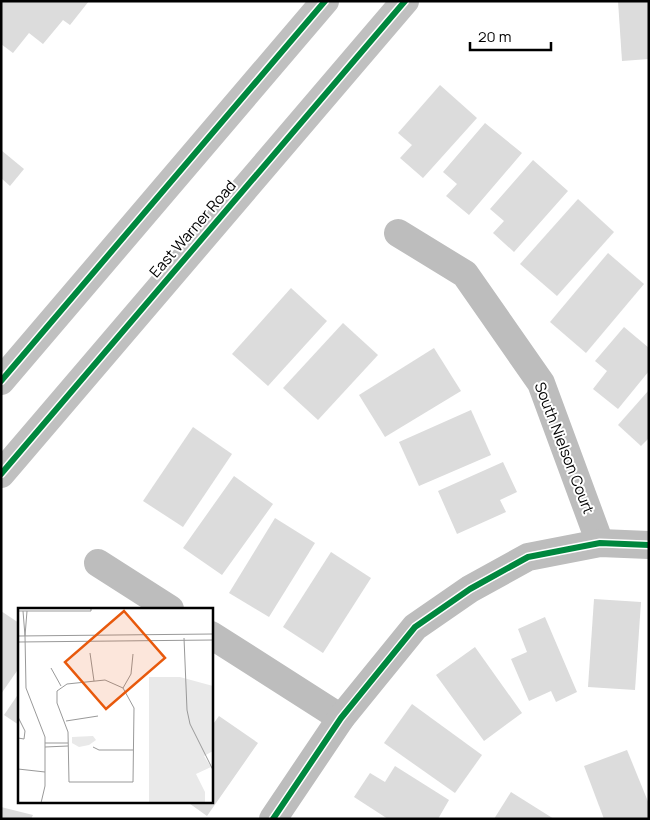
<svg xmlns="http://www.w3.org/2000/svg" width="650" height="820" font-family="Manrope,sans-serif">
<rect width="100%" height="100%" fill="#fff"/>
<g fill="#dcdcdc">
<path d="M1,1h88l-19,24 -7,-5 -20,24 -14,-11 -16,20 -12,-9z"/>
<path d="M618,1h31v58l-27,2z"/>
<path d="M440,85l37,33 -54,60 -23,-20 12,-13 -14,-12z"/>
<path d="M485,123l37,30 -53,62 -23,-19 11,-12 -14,-12z"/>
<path d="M1,150l23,19 -14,17 -9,-8z"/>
<path d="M533,160l35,31 -54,61 -21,-19 11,-12 -14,-12z"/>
<path d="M578,199l36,33 -57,64 -37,-32z"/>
<path d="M608,253l36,31 -58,69 -36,-31z"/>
<path d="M291,288l36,33 -59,65 -36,-32z"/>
<path d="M343,323l35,32 -60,65 -35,-32z"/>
<path d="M624,327l25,21v23l-31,38 -25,-20 14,-18 -12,-10z"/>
<path d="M434,348l27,43 -76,46 -26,-42z"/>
<path d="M649,390v48l-8,8 -23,-21z"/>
<path d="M471,410l20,45 -72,31 -20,-44z"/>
<path d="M193,427l39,27 -49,73 -40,-26z"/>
<path d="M503,462l14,30 -17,8 6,12 -49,22 -19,-43z"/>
<path d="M234,476l39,28 -51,71 -39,-27z"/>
<path d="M275,518l40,25 -46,74 -40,-24z"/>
<path d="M331,552l40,26 -48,75 -40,-26z"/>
<path d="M594,599l47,3 -6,88 -47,-3z"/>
<path d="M1,611l18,12v45l-18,26z"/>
<path d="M545,617l32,75 -21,10 -5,-11 -22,10 -18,-42 16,-7 -9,-23z"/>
<path d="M475,647l47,66 -38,28 -48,-66z"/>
<path d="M19,693v32l-15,-10z"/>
<path d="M412,704l70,51 -27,38 -71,-50z"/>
<path d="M219,716l39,27 -51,73 -21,-15h25v-74z"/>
<path d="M627,750l22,54v15h-45l-20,-53z"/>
<path d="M395,766l54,34 -11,19h-50l-34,-22 16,-24 15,9z"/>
<path d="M511,792l43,27h-60z"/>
<path d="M1,807l32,8 -2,4h-30z"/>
</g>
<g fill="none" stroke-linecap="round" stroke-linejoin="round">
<g stroke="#bdbdbd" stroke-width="28">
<path d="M398,233l67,41 76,109 59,160"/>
<path d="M98,563l72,46"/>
<path d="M211,635l130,83"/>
<path d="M273,819l68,-101 74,-91 55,-38 58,-32 72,-14 49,2"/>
</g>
<g stroke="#c0c0c0" stroke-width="28">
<path d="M1,381l324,-380"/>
<path d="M1,474l404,-473"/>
</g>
<defs>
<g id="cycleway">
<path d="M1,381l324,-380"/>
<path d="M1,474l404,-473"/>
<path d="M273,819l68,-101 74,-91 55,-38 58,-32 72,-14 49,2"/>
</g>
</defs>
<use href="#cycleway" stroke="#fff" stroke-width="9"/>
<use href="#cycleway" stroke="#00873e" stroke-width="6"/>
</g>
<g text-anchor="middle" stroke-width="4" stroke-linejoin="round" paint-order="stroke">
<g font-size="15" fill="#000" stroke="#fff">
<text transform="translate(193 229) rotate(-49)" y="5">East Warner Road</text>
<text transform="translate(564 448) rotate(69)" y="5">South Nielson Court</text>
</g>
</g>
<g transform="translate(18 608)">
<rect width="195" height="195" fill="#fff"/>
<path d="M131,69h31l33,9v65l-9,5 7,11 -15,7 9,18v11h-56zM75,128l3,4 -7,5 -10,2 -7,-4v-6z" fill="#e9e9e9"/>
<path fill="none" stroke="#999" stroke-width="1" d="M0,3h73v-3M5,3l2,25 2,-25M0,28l195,-2M7,28l1,52 19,49v49l-4,17M166,30l3,72 3,14 23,46M0,34l195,-2M72,45l4,28M33,60l10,18M87,72l18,8 11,20 -1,74h-64l-1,-50 -11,-29v-12l10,-7zM105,80l8,-14 2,-20M0,109l7,14 -1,8 -6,-1M48,113l32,-5M27,135h23M27,139l23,-1M75,139l6,3h34M0,161l27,3"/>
<path fill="#e8590c" fill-opacity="0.15" stroke="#e8590c" stroke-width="2.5" d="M106,3l41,47 -59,51 -41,-47z"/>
<rect width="195" height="195" fill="none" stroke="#000" stroke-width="2.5"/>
</g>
<rect width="650" height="820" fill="none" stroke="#000000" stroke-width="5"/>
<path d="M470 42v8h81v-8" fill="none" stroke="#000000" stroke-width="2.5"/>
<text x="478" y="42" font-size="15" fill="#000000" stroke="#ffffff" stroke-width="4" paint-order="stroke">20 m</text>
</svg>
